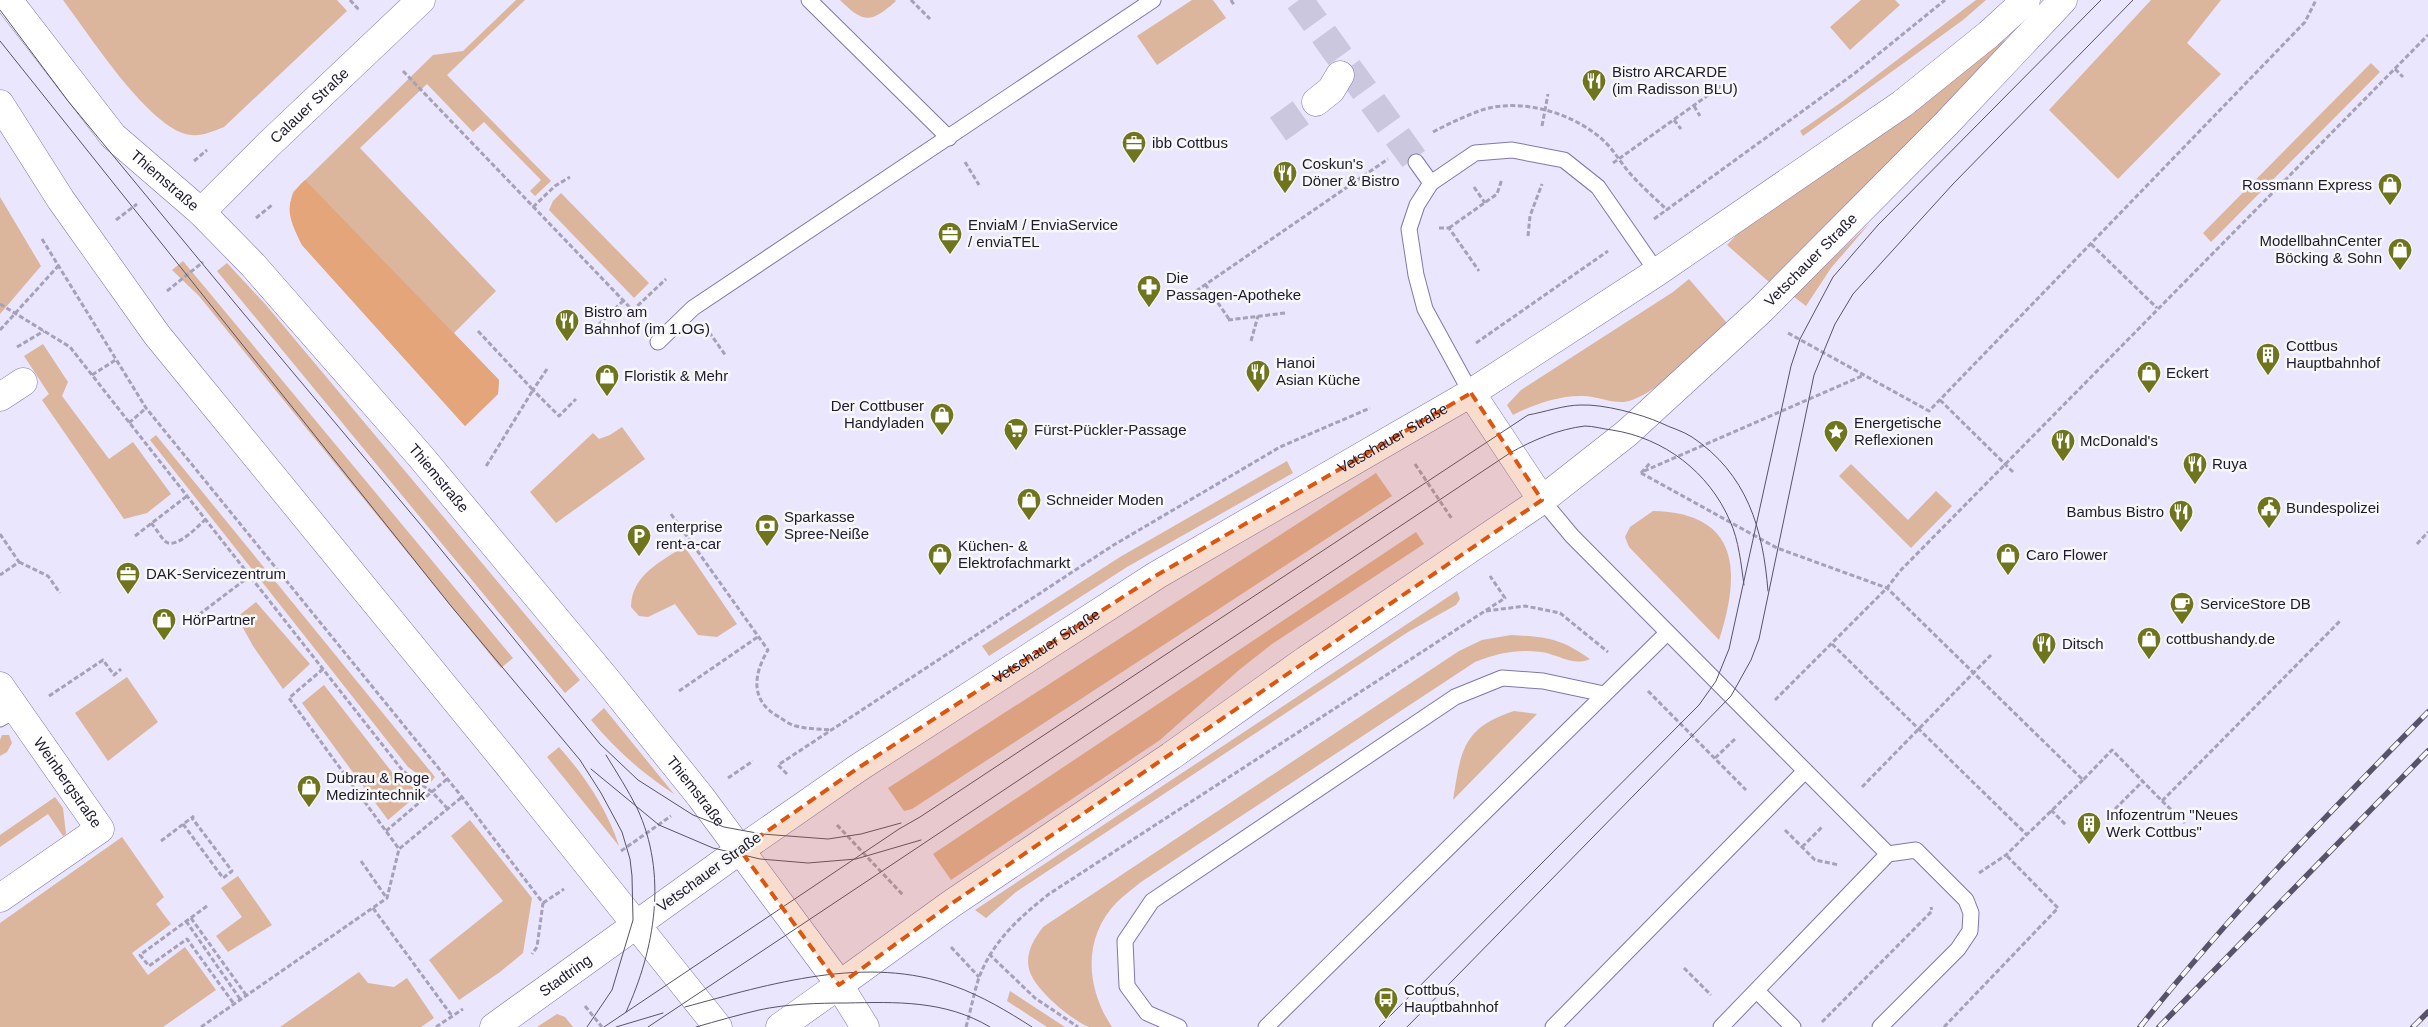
<svg xmlns="http://www.w3.org/2000/svg" width="2428" height="1027" font-family="Helvetica,sans-serif">
<rect width="100%" height="100%" fill="#eae6fe"/>
<g fill="#dcb59d">
<path d="M63,0h274l10,11 -123,116c-15,6 -28,12 -44,5 -40,-18 -90,-96 -117,-132z"/>
<path d="M516,0h9l-78,75 104,106 -16,15 -5,-5 11,-11 -57,-58 -11,10 -46,-48 -67,64 136,143 -42,42 45,47 -1,14 -33,32 -163,-181c-9,-18 -15,-33 -9,-53l140,-137 30,-4z"/>
<path d="M840,0h55l1,1c-25,22 -32,23 -56,-1z"/>
<path d="M1192,0h21l13,18 -69,47 -20,-29z"/>
<path d="M1861,0h34l5,5 -50,45 -20,-23z"/>
<path d="M1976,0h10l-23,20 -160,116 -3,-5 43,-30z"/>
<path d="M2151,0h70l-34,43 34,31 -103,105 -69,-69z"/>
<path d="M2004,40l6,6 -241,236 -42,-37 16,-17 166,-113z"/>
<path d="M2371,63l9,9 -169,170 -8,-9z"/>
<path d="M561,193l88,90 -15,15 -85,-88 4,-9z"/>
<path d="M0,197l41,69 -41,48z"/>
<path d="M1870,223l-39,45 -25,38 -13,-10z"/>
<path d="M183,261l330,397 -12,10 -302,-372 -27,-26z"/>
<path d="M227,263l39,42 314,375 -15,13 -348,-422z"/>
<path d="M1689,279l38,44c-24,22 -72,75 -103,79 -13,1 -28,-6 -41,-6 -23,-1 -51,9 -70,19l-6,-10 14,-15 152,-98z"/>
<path d="M43,344l25,38 -6,14 47,63 24,-17 38,52 -24,19 -23,6 -82,-119 7,-6 -25,-38z"/>
<path d="M622,427l23,32 -89,64 -26,-31 63,-59 6,6 11,-4z"/>
<path d="M156,435l279,342 -5,6 -22,-16 -258,-327z"/>
<path d="M1287,461l6,12 -166,94 -138,89 -7,-10 138,-89z"/>
<path d="M1851,464l57,56 28,-29 16,15 -41,42 -72,-72z"/>
<path d="M1376,473l16,23 -480,313 -8,2 -16,-23z"/>
<path d="M1653,511c87,2 88,61 66,129l-90,-93 -4,-10 5,-10z"/>
<path d="M1416,532l8,12 -152,100 -33,26 -79,70 -209,140 -18,-26z"/>
<path d="M684,546l53,78 -20,13 -19,-2 -23,-31 -27,13 -9,-1 -8,-9c1,-33 29,-44 53,-61z"/>
<path d="M1457,591l3,8 -4,6 -48,27 -392,260 -30,26 -11,-8z"/>
<path d="M256,602l54,62 -27,25 -30,-43 -16,-29z"/>
<path d="M1511,635c36,2 49,3 79,24 -17,8 -32,-5 -49,-7 -24,-3 -43,1 -66,10l-334,220c-8,7 -17,13 -24,20 -35,36 -31,86 -5,125 -7,0 -17,0 -23,0 -18,-7 -56,-39 -60,-58 -4,-16 5,-30 14,-42l416,-276 23,-11z"/>
<path d="M127,677l31,45 -50,39 -33,-48z"/>
<path d="M324,685l71,91 26,16 -33,28 -86,-117z"/>
<path d="M604,708l70,86c-32,-21 -59,-45 -83,-74z"/>
<path d="M1514,711l23,3 -84,86c8,-49 9,-72 61,-89z"/>
<path d="M2,735h7l3,8 -5,9 -7,4v-16z"/>
<path d="M559,747c26,29 48,62 60,99l-72,-89z"/>
<path d="M55,797l8,11 3,26 -3,2 -15,-22 -48,33v-12z"/>
<path d="M470,820l62,78 -9,55 -23,19 -41,28 -30,-40 74,-59 -52,-65z"/>
<path d="M122,837l42,60 -8,7 15,20 -39,29 16,22 37,-28 31,43 -53,37h-163v-104z"/>
<path d="M238,876l34,49 -44,27 -12,-16 26,-19 -21,-29z"/>
<path d="M359,972l9,11 26,4 13,-9 27,40 -13,9h-141z"/>
<path d="M1010,991l55,36h-18l-40,-26z"/>
<path d="M557,1014l8,3 8,10h-36z"/>
</g>
<path fill="#e4a57b" d="M305,180l194,200 -1,14 -33,32 -163,-181c-13,-26 -21,-43 3,-65z"/>
<g fill="none" stroke-linecap="round" stroke-linejoin="round">
<g stroke="#cbc7df" stroke-width="28" stroke-dasharray="28 14" stroke-linecap="butt">
<path d="M1299,0l117,162"/>
<path d="M1278,129l38,-27"/>
</g>
<defs>
<g id="service">
<path d="M809,0l140,138"/>
<path d="M1416,162l15,21"/>
<path d="M658,342l35,-34 460,-308"/>
<path d="M1471,393l-46,-84 -9,-34 -7,-46 8,-24 14,-22 44,-30 37,-3 52,10 34,27 59,85"/>
<path d="M1542,500l30,36 316,318"/>
<path d="M0,719l15,-9"/>
<path d="M1757,991l36,36"/>
<path d="M1179,1027l-32,-14 -20,-27 -2,-45 27,-40 303,-204 47,-19 41,3 61,13"/>
<path d="M1266,1027l401,-394"/>
<path d="M1553,1027l252,-256"/>
<path d="M1721,1027l167,-173 28,-4 50,50 5,13 -1,18 -12,18 -78,78"/>
</g>
<g id="minor">
<path d="M1316,102l15,-12 9,-15"/>
<path id="s1" d="M201,212l67,-67 153,-145"/>
<path d="M0,397l23,-15"/>
<path id="s2" d="M0,686l100,143 -100,69"/>
</g>
<g id="tertiary">
<path d="M1471,393l71,107"/>
<path id="s3" d="M740,850l118,-82 299,-193 314,-182 186,-121 245,-168 87,-70 37,-34"/>
<path id="s4" d="M839,985l112,-81 220,-148 135,-96 236,-160 85,-67 133,-122 186,-187 117,-124"/>
</g>
<g id="secondary">
<path id="s5" d="M8,0l105,136 88,76 52,53 168,192 185,222 94,117 132,178 33,53"/>
<path d="M0,104l61,96 96,135 349,427 212,265"/>
<path id="s6" d="M494,1027l246,-177"/>
<path d="M780,1027l59,-42"/>
</g>
</defs>
<use href="#service" stroke="#8276ab" stroke-width="17"/>
<use href="#minor" stroke="#8276ab" stroke-width="29"/>
<use href="#tertiary" stroke="#8276ab" stroke-width="29"/>
<use href="#secondary" stroke="#8276ab" stroke-width="29"/>
<g stroke="#a6a1b8" stroke-width="3" stroke-dasharray="5 2.5" stroke-linecap="butt">
<path d="M350,0l9,10"/>
<path d="M911,0l19,19"/>
<path d="M1231,0l3,5"/>
<path d="M2395,69l8,8"/>
<path d="M403,71l238,248"/>
<path d="M1694,106l6,10"/>
<path d="M1674,120l7,9"/>
<path d="M1542,126l6,-32"/>
<path d="M1433,132c17,-9 34,-17 52,-23 37,-10 83,3 112,26 12,9 19,20 27,31 12,16 29,30 43,44"/>
<path d="M194,161l13,-11"/>
<path d="M965,162l14,23"/>
<path d="M1613,163l108,-77"/>
<path d="M1474,187l11,16"/>
<path d="M533,207l22,-21 15,-9"/>
<path d="M256,218l16,-13"/>
<path d="M1654,219l201,-146 90,-73"/>
<path d="M116,220l21,-16"/>
<path d="M1439,228h10l30,43"/>
<path d="M1449,228l48,-34 5,-15"/>
<path d="M1528,236l2,-20 12,-32"/>
<path d="M42,239l104,169 316,389 81,106 -6,44 -5,7"/>
<path d="M2091,244l66,64"/>
<path d="M1205,284l24,35"/>
<path d="M167,291l36,-29"/>
<path d="M1196,291l192,-132"/>
<path d="M0,304l70,43 333,424 29,21 16,17"/>
<path d="M632,311l34,-32"/>
<path d="M1228,320l57,-7"/>
<path d="M0,330l60,-66"/>
<path d="M593,330l30,-29"/>
<path d="M478,331l55,59 -48,78"/>
<path d="M709,332l17,24"/>
<path d="M1788,333l141,78 376,-389 11,-22"/>
<path d="M1251,341l7,-25"/>
<path d="M1476,343l132,-92"/>
<path d="M17,347l27,-16"/>
<path d="M547,369l-14,21 26,26 17,-17"/>
<path d="M92,375l25,-16"/>
<path d="M1940,400l73,72"/>
<path d="M129,423l17,-15"/>
<path d="M1415,464l37,55"/>
<path d="M1644,471l220,-96"/>
<path d="M1641,473l10,-11"/>
<path d="M1641,473l136,75 110,40 196,192 29,-30 50,51 178,-180"/>
<path d="M671,514l97,136c-15,25 -18,51 11,67 5,3 11,8 17,9 12,3 24,3 35,4"/>
<path d="M151,523c5,5 10,15 15,19 11,7 32,-16 40,-23"/>
<path d="M0,534l19,28 -19,13"/>
<path d="M135,536l52,-40"/>
<path d="M2417,544l11,-12"/>
<path d="M19,562l29,14 12,17"/>
<path d="M1486,611l39,-5 35,7 48,39"/>
<path d="M193,619l57,-43"/>
<path d="M1832,644l195,191"/>
<path d="M323,669l-34,29 110,151"/>
<path d="M679,691l80,-55"/>
<path d="M1648,691l98,99"/>
<path d="M49,696l54,-36 11,15 7,-6"/>
<path d="M1775,700l112,-112 13,-17 528,-536"/>
<path d="M1715,758l20,-19"/>
<path d="M787,774l-9,-9 334,-219 168,-99 90,-39"/>
<path d="M728,778l25,-17"/>
<path d="M1862,787l129,-132"/>
<path d="M2162,801l23,22"/>
<path d="M2115,809l28,-28"/>
<path d="M2051,810l15,15"/>
<path d="M183,824l40,54 9,-7 -40,-53"/>
<path d="M837,825l66,70"/>
<path d="M1785,830l30,30 24,5"/>
<path d="M386,831l61,-52"/>
<path d="M161,841l33,-25"/>
<path d="M1802,847l20,-20"/>
<path d="M621,851l50,-35"/>
<path d="M361,861l25,36"/>
<path d="M1979,873l27,-18 77,-75"/>
<path d="M543,903l21,-14"/>
<path d="M207,906l-67,49 9,11 38,-27 47,65"/>
<path d="M373,908l79,108"/>
<path d="M191,918l55,77"/>
<path d="M186,921l54,78"/>
<path d="M951,947l28,30"/>
<path d="M989,954l46,44 43,29"/>
<path d="M1684,968l27,27"/>
<path d="M585,1006l17,21"/>
<path d="M1822,1022l110,-111 -1,-4"/>
<path d="M201,1027l186,-129 12,-49 63,-52"/>
<path d="M436,1027l27,-18"/>
<path d="M966,1027c5,-17 8,-36 14,-52 14,-35 40,-58 69,-81l456,-296 -15,-22"/>
<path d="M1944,1027l114,-119 -52,-53"/>
</g>
<use href="#service" stroke="#fff" stroke-width="15"/>
<use href="#minor" stroke="#fff" stroke-width="28"/>
<use href="#tertiary" stroke="#fff" stroke-width="28"/>
<use href="#secondary" stroke="#fff" stroke-width="28"/>
<g stroke="#585369" stroke-width="1">
<path d="M0,10l68,91 171,207 186,222 175,214 38,36 55,35 31,12 38,7 66,5 33,-5 40,-11"/>
<path d="M0,41l451,565 129,154 21,33 21,39 8,27 2,17 1,44 -21,70 -25,37"/>
<path d="M606,755c11,18 22,35 31,53 31,66 18,141 -11,204"/>
<path d="M591,769l68,56 54,23 47,11 48,4 48,-4 65,-19"/>
<path d="M685,1007c85,-23 182,-53 269,-21 28,10 53,25 78,41"/>
<path d="M604,1027l295,-198 21,-12 608,-402c17,-3 36,-10 53,-10 22,-1 60,9 80,18 10,5 22,8 31,14 55,37 71,91 76,154"/>
<path d="M616,1027l47,-14"/>
<path d="M648,1027l862,-574c23,-13 49,-24 75,-27 8,0 18,3 27,4 52,8 97,42 118,91 9,20 11,43 14,64"/>
<path d="M696,1027c21,-6 42,-12 63,-17 27,-6 59,-7 87,-7 50,-1 99,-3 144,24"/>
<path d="M1379,1027l320,-322 17,-24 13,-32 62,-283 9,-27 33,-62 45,-52 223,-225"/>
<path d="M1407,1027l324,-331 20,-36 8,-21 55,-264 21,-51 18,-30 100,-110 180,-184"/>
</g>
<defs>
<g id="rail">
<path d="M2140,1027c89,-112 188,-213 288,-315"/>
<path d="M2159,1027l269,-276"/>
<path d="M2413,1027l15,-15"/>
</g>
</defs>
<use href="#rail" stroke="#585369" stroke-width="5.5"/>
<use href="#rail" stroke="#f7f7f7" stroke-width="4" stroke-dasharray="11" stroke-linecap="butt"/>
</g>
<path fill="#de560e" fill-opacity="0.2" stroke="#de560e" stroke-width="4" stroke-dasharray="10 6" stroke-linejoin="round" d="M1471,393l71,107 -591,404 -112,81 -99,-135 118,-82 299,-193z"/>
<defs>
<symbol id="restaurant-pin" viewBox="-11 -11 22 30"><path d="M0 17L-7.5 6A9.5 9.5 0 1 1 7.5 6Z" fill="#6e751d" stroke="#f7f7f7"/><path d="M-5-6h1v4h1v-4h1v4h1v-4h1v5L-1.5 .5V6h-2V.5L-5-1ZM5-6V6H3V1.5H1.5Q1.5-4 5-6Z" fill="#fff"/></symbol>
<symbol id="office-pin" viewBox="-11 -11 22 30"><path d="M0 17L-7.5 6A9.5 9.5 0 1 1 7.5 6Z" fill="#6e751d" stroke="#f7f7f7"/><path d="M-6-3h4V-5.5h4V-3h4V5H-6ZM-1-4.5V-3h2v-1.5ZM-6 0V1H6V0Z" fill="#fff"/></symbol>
<symbol id="shop-pin" viewBox="-11 -11 22 30"><path d="M0 17L-7.5 6A9.5 9.5 0 1 1 7.5 6Z" fill="#6e751d" stroke="#f7f7f7"/><path d="M-5-2.5h2.3a2.7 3.5 0 0 1 5.4 0H5L5.5 6h-11ZM-1.5-2.5h3a1.5 2.3 0 0 0-3 0Z" fill="#fff"/></symbol>
<symbol id="pharmacy-pin" viewBox="-11 -11 22 30"><path d="M0 17L-7.5 6A9.5 9.5 0 1 1 7.5 6Z" fill="#6e751d" stroke="#f7f7f7"/><path d="M-2-6h4v4h4v4h-4v4h-4v-4h-4v-4h4Z" fill="#fff"/></symbol>
<symbol id="building-pin" viewBox="-11 -11 22 30"><path d="M0 17L-7.5 6A9.5 9.5 0 1 1 7.5 6Z" fill="#6e751d" stroke="#f7f7f7"/><path d="M-4-6H4V6H1V3H-1V6H-4ZM-2.5-4.3h1.7v1.8h-1.7ZM.8-4.3h1.7v1.8H.8ZM-2.5-1h1.7V.8h-1.7ZM.8-1h1.7V.8H.8Z" fill="#fff"/></symbol>
<symbol id="supermarket-pin" viewBox="-11 -11 22 30"><path d="M0 17L-7.5 6A9.5 9.5 0 1 1 7.5 6Z" fill="#6e751d" stroke="#f7f7f7"/><path d="M-6-5.5h2.5l.6 2H6L4.5 2H-2.5L-4.4-4H-6ZM-1.5 3.2a1.3 1.3 0 1 0 .1 0ZM3 3.2a1.3 1.3 0 1 0 .1 0Z" fill="#fff"/></symbol>
<symbol id="sight-pin" viewBox="-11 -11 22 30"><path d="M0 17L-7.5 6A9.5 9.5 0 1 1 7.5 6Z" fill="#6e751d" stroke="#f7f7f7"/><path d="M0-6L1.8-2.2L6-1.7L2.9 1.2L3.7 5.4L0 3.3L-3.7 5.4L-2.9 1.2L-6-1.7L-1.8-2.2Z" fill="#fff"/></symbol>
<symbol id="civic-pin" viewBox="-11 -11 22 30"><path d="M0 17L-7.5 6A9.5 9.5 0 1 1 7.5 6Z" fill="#6e751d" stroke="#f7f7f7"/><path d="M-.6-6.5H3V-4.5H.6V-3L4-1V1h2V6H-6V1h2V-1L-.6-3ZM-1.2 2.5V6h2.4V2.5Z" fill="#fff"/></symbol>
<symbol id="bank-pin" viewBox="-11 -11 22 30"><path d="M0 17L-7.5 6A9.5 9.5 0 1 1 7.5 6Z" fill="#6e751d" stroke="#f7f7f7"/><path d="M-6-4H6V4H-6ZM0-2.3a2.3 2.3 0 1 0 0 4.6a2.3 2.3 0 1 0 0-4.6Z" fill="#fff"/></symbol>
<symbol id="parking-pin" viewBox="-11 -11 22 30"><path d="M0 17L-7.5 6A9.5 9.5 0 1 1 7.5 6Z" fill="#6e751d" stroke="#f7f7f7"/><path d="M-3.5-5.5H1a3.5 3.5 0 0 1 0 7H-1V5.5H-3.5ZM-1-3.4V-.6H.8a1.4 1.4 0 0 0 0-2.8Z" fill="#fff"/></symbol>
<symbol id="cafe-pin" viewBox="-11 -11 22 30"><path d="M0 17L-7.5 6A9.5 9.5 0 1 1 7.5 6Z" fill="#6e751d" stroke="#f7f7f7"/><path d="M-5.5-4.5H6V0H3Q3 3.5 0 3.5H-2.5Q-5.5 3.5-5.5 0ZM3-3.2v2h1.7v-2ZM-6 4.5H4V6H-6Z" fill="#fff"/></symbol>
<symbol id="bus-pin" viewBox="-11 -11 22 30"><path d="M0 17L-7.5 6A9.5 9.5 0 1 1 7.5 6Z" fill="#6e751d" stroke="#f7f7f7"/><path d="M-5-6H5V4H4V6H2V4H-2V6H-4V4H-5ZM-3.5-4V0h7V-4ZM-3.5 1.2v1.5H-2V1.2ZM2 1.2v1.5H3.5V1.2Z" fill="#fff"/></symbol>
</defs>
<g fill-rule="evenodd">
<use href="#restaurant-pin" x="1580" y="67" width="28" height="38"/>
<use href="#office-pin" x="1120" y="129" width="28" height="38"/>
<use href="#restaurant-pin" x="1271" y="159" width="28" height="38"/>
<use href="#shop-pin" x="2376" y="171" width="28" height="38"/>
<use href="#office-pin" x="936" y="220" width="28" height="38"/>
<use href="#shop-pin" x="2386" y="236" width="28" height="38"/>
<use href="#pharmacy-pin" x="1135" y="273" width="28" height="38"/>
<use href="#restaurant-pin" x="553" y="307" width="28" height="38"/>
<use href="#building-pin" x="2254" y="341" width="28" height="38"/>
<use href="#restaurant-pin" x="1244" y="358" width="28" height="38"/>
<use href="#shop-pin" x="2135" y="359" width="28" height="38"/>
<use href="#shop-pin" x="593" y="362" width="28" height="38"/>
<use href="#shop-pin" x="928" y="401" width="28" height="38"/>
<use href="#supermarket-pin" x="1002" y="416" width="28" height="38"/>
<use href="#sight-pin" x="1822" y="418" width="28" height="38"/>
<use href="#restaurant-pin" x="2049" y="427" width="28" height="38"/>
<use href="#restaurant-pin" x="2181" y="450" width="28" height="38"/>
<use href="#shop-pin" x="1015" y="486" width="28" height="38"/>
<use href="#civic-pin" x="2255" y="494" width="28" height="38"/>
<use href="#restaurant-pin" x="2167" y="498" width="28" height="38"/>
<use href="#bank-pin" x="753" y="512" width="28" height="38"/>
<use href="#parking-pin" x="625" y="522" width="28" height="38"/>
<use href="#shop-pin" x="926" y="541" width="28" height="38"/>
<use href="#shop-pin" x="1994" y="541" width="28" height="38"/>
<use href="#office-pin" x="114" y="560" width="28" height="38"/>
<use href="#cafe-pin" x="2168" y="590" width="28" height="38"/>
<use href="#shop-pin" x="150" y="606" width="28" height="38"/>
<use href="#shop-pin" x="2135" y="625" width="28" height="38"/>
<use href="#restaurant-pin" x="2030" y="630" width="28" height="38"/>
<use href="#shop-pin" x="295" y="773" width="28" height="38"/>
<use href="#building-pin" x="2075" y="810" width="28" height="38"/>
<use href="#bus-pin" x="1372" y="985" width="28" height="38"/>
</g>
<g text-anchor="middle" stroke-width="5" stroke-linejoin="round" paint-order="stroke">
<g font-size="15" fill="#1e192e" stroke="#f7f7f7" text-anchor="start">
<text x="1612" y="77">Bistro ARCARDE<tspan x="1612" dy="17">(im Radisson BLU)</tspan></text>
<text x="1152" y="148">ibb Cottbus</text>
<text x="1302" y="169">Coskun's<tspan x="1302" dy="17">Döner &amp; Bistro</tspan></text>
<text x="2372" y="190" text-anchor="end">Rossmann Express</text>
<text x="968" y="230">EnviaM / EnviaService<tspan x="968" dy="17">/ enviaTEL</tspan></text>
<text x="2382" y="246" text-anchor="end">ModellbahnCenter<tspan x="2382" dy="17">Böcking &amp; Sohn</tspan></text>
<text x="1166" y="283">Die<tspan x="1166" dy="17">Passagen-Apotheke</tspan></text>
<text x="584" y="317">Bistro am<tspan x="584" dy="17">Bahnhof (im 1.OG)</tspan></text>
<text x="2286" y="351">Cottbus<tspan x="2286" dy="17">Hauptbahnhof</tspan></text>
<text x="1276" y="368">Hanoi<tspan x="1276" dy="17">Asian Küche</tspan></text>
<text x="2166" y="378">Eckert</text>
<text x="624" y="381">Floristik &amp; Mehr</text>
<text x="924" y="411" text-anchor="end">Der Cottbuser<tspan x="924" dy="17">Handyladen</tspan></text>
<text x="1854" y="428">Energetische<tspan x="1854" dy="17">Reflexionen</tspan></text>
<text x="1034" y="435">Fürst-Pückler-Passage</text>
<text x="2080" y="446">McDonald's</text>
<text x="2212" y="469">Ruya</text>
<text x="1046" y="505">Schneider Moden</text>
<text x="2286" y="513">Bundespolizei</text>
<text x="2164" y="517" text-anchor="end">Bambus Bistro</text>
<text x="784" y="522">Sparkasse<tspan x="784" dy="17">Spree-Neiße</tspan></text>
<text x="656" y="532">enterprise<tspan x="656" dy="17">rent-a-car</tspan></text>
<text x="958" y="551">Küchen- &amp;<tspan x="958" dy="17">Elektrofachmarkt</tspan></text>
<text x="2026" y="560">Caro Flower</text>
<text x="146" y="579">DAK-Servicezentrum</text>
<text x="2200" y="609">ServiceStore DB</text>
<text x="182" y="625">HörPartner</text>
<text x="2166" y="644">cottbushandy.de</text>
<text x="2062" y="649">Ditsch</text>
<text x="326" y="783">Dubrau &amp; Roge<tspan x="326" dy="17">Medizintechnik</tspan></text>
<text x="2106" y="820">Infozentrum "Neues<tspan x="2106" dy="17">Werk Cottbus"</tspan></text>
<text x="1404" y="995">Cottbus,<tspan x="1404" dy="17">Hauptbahnhof</tspan></text>
</g>
<g font-size="15" fill="#1e192e" stroke="#f7f7f7">
<text dy="5" stroke="none"><textPath href="#s1" startOffset="152">Calauer Straße</textPath></text>
<text dy="5" stroke="none"><textPath href="#s5" startOffset="240">Thiemstraße</textPath></text>
<text dy="5" stroke="none"><textPath href="#s4" startOffset="1215">Vetschauer Straße</textPath></text>
<text dy="5" stroke="none"><textPath href="#s3" startOffset="772">Vetschauer Straße</textPath></text>
<text dy="5" stroke="none"><textPath href="#s5" startOffset="645">Thiemstraße</textPath></text>
<text dy="5" stroke="none"><textPath href="#s3" startOffset="368">Vetschauer Straße</textPath></text>
<text dy="5" stroke="none"><textPath href="#s2" startOffset="118">Weinbergstraße</textPath></text>
<text dy="5" stroke="none"><textPath href="#s5" startOffset="1050">Thiemstraße</textPath></text>
<text transform="translate(709 872) rotate(-36)" y="5">Vetschauer Straße</text>
<text dy="5" stroke="none"><textPath href="#s6" startOffset="88">Stadtring</textPath></text>
</g>
</g>
</svg>
